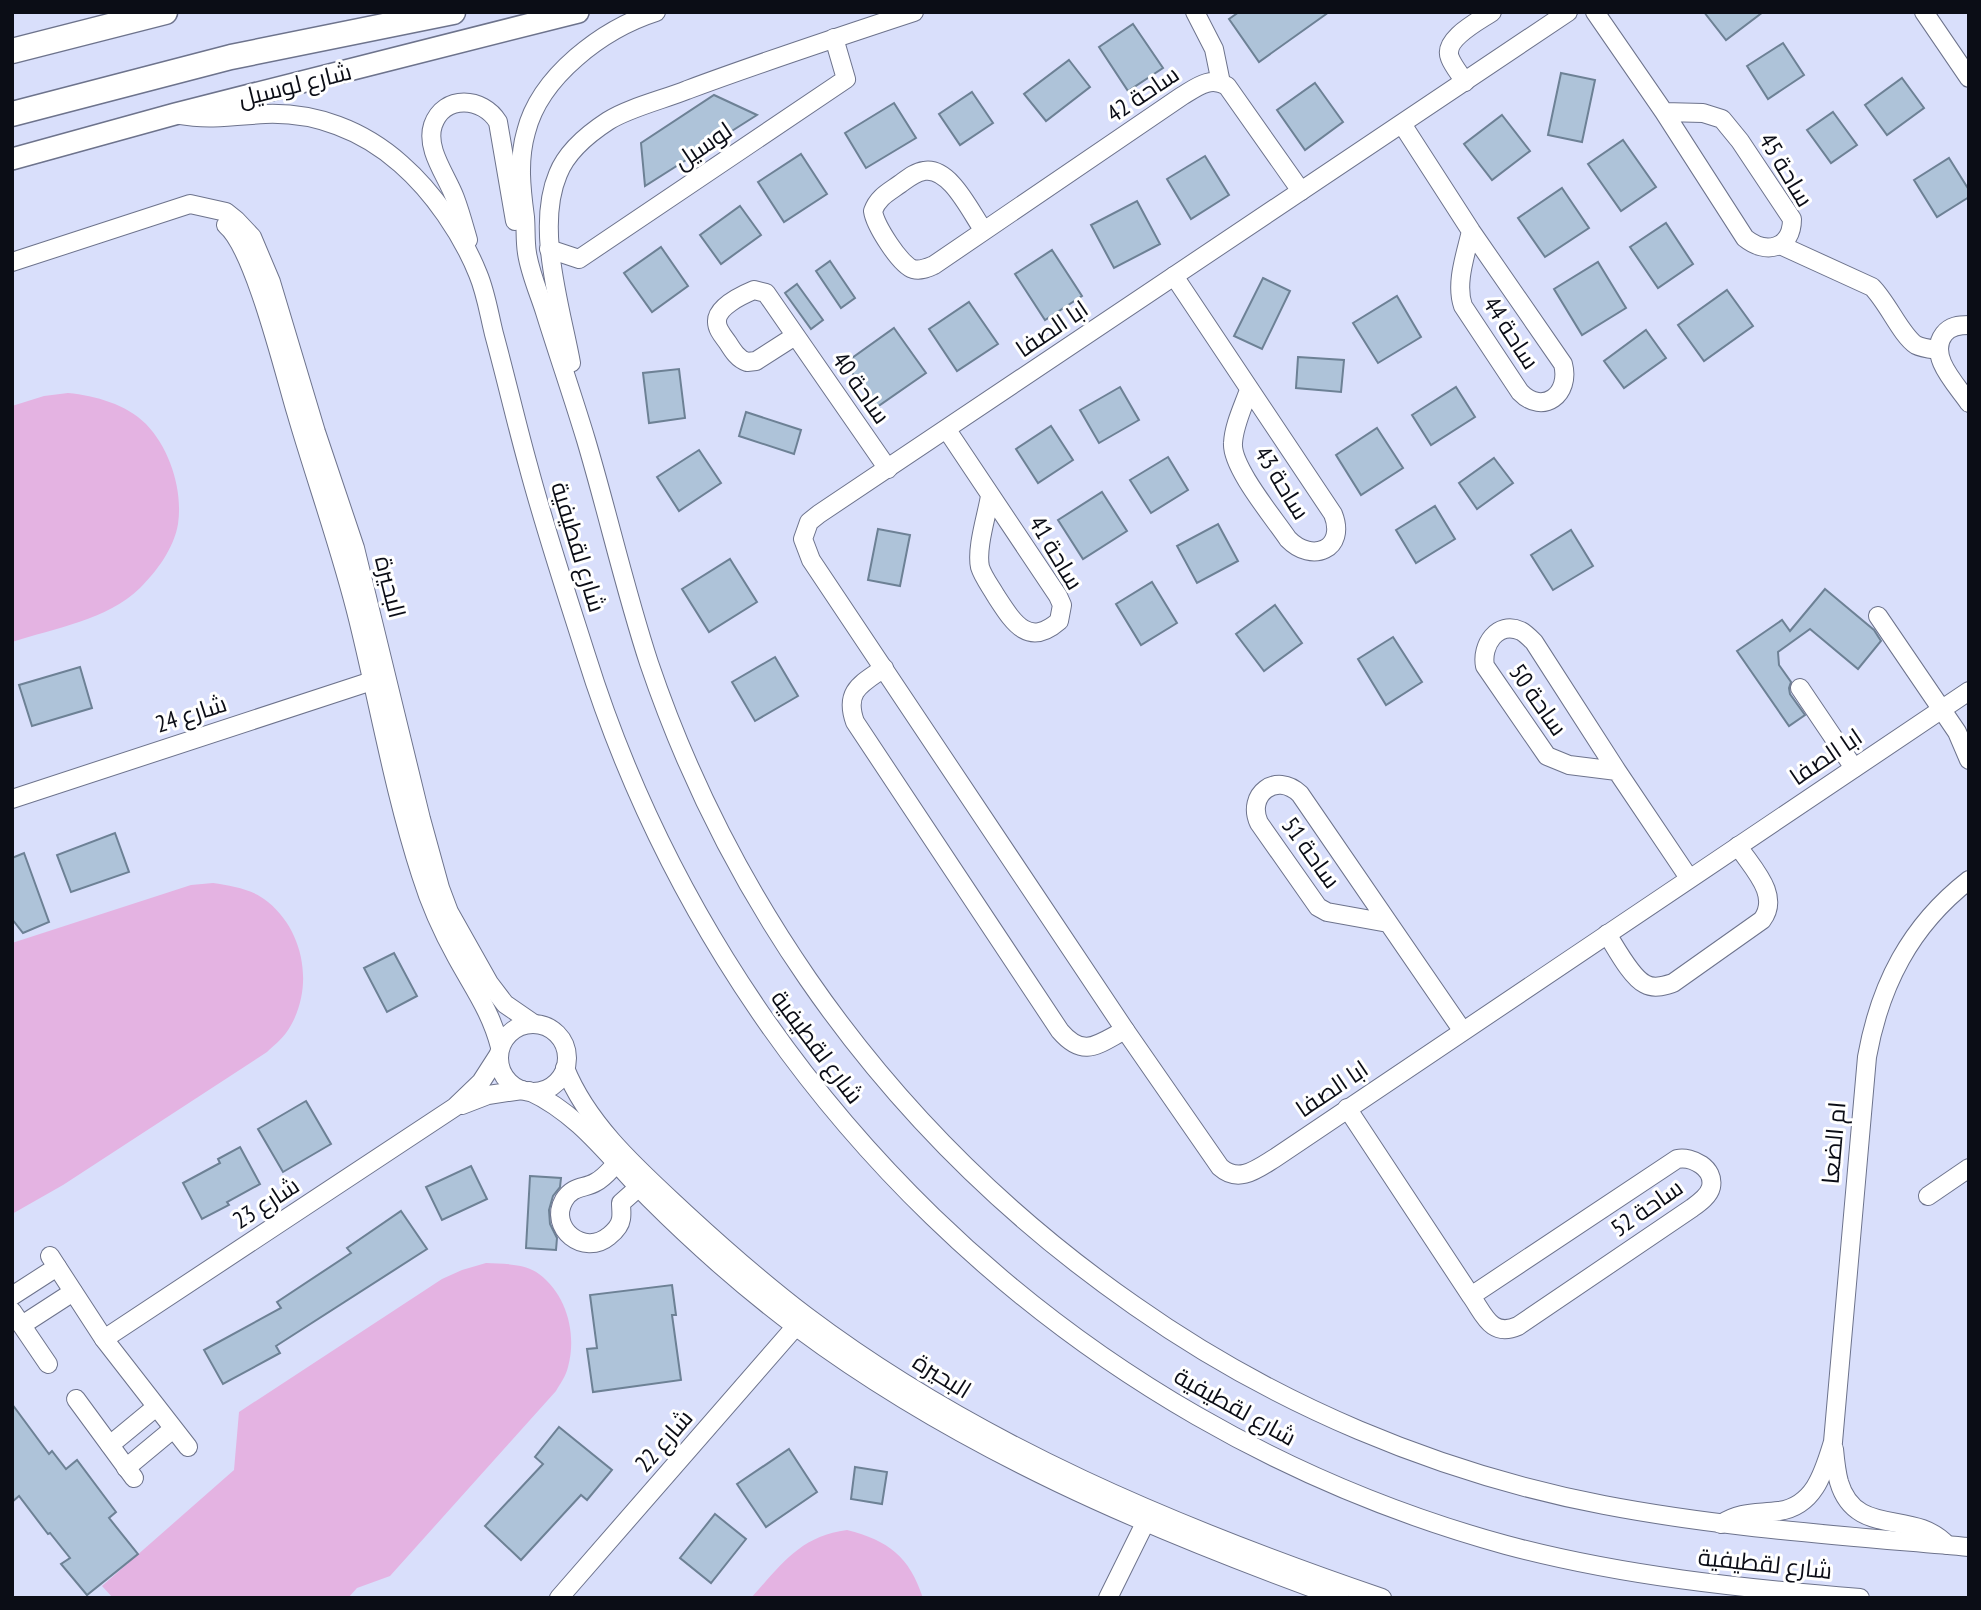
<svg xmlns="http://www.w3.org/2000/svg" width="1981" height="1610" font-family="'PT Sans Narrow',Cairo,sans-serif">
<rect width="100%" height="100%" fill="#d9dffb"/>
<g fill="#e4b3e2">
<path d="M68,393c28,3 58,11 78,31 24,25 37,66 32,100 -4,24 -21,47 -38,64 -33,32 -85,40 -128,54v-236l32,-10z"/>
<path d="M213,883c19,3 40,6 55,19 38,31 47,90 18,131 -5,7 -13,13 -19,19l-204,133 -51,29v-271l179,-58z"/>
<path d="M486,1263c18,1 38,0 53,11 28,21 38,60 29,93 -2,9 -8,17 -12,24l-166,185 -33,12 -9,10h-235l-11,-12 132,-116 5,-58 203,-133 20,-9z"/>
<path d="M847,1530c42,11 62,26 76,68h-172c30,-33 49,-62 96,-68z"/>
</g>
<g fill="#aec3d9" stroke="#6d8195" stroke-width="2">
<path d="M1239,12h90l-70,50 -30,-43z"/>
<path d="M1704,12h59l-37,28z"/>
<path d="M1133,24l30,44 -35,23 -29,-44z"/>
<path d="M1783,43l21,32 -36,24 -21,-33z"/>
<path d="M1069,60l21,27 -44,34 -22,-27z"/>
<path d="M1561,73l34,7 -13,62 -34,-7z"/>
<path d="M1902,78l22,30 -37,27 -22,-30z"/>
<path d="M1315,83l28,39 -38,28 -28,-40z"/>
<path d="M972,92l21,31 -33,22 -21,-31z"/>
<path d="M714,95l43,20 -112,71 -4,-43z"/>
<path d="M894,103l22,35 -50,30 -21,-35z"/>
<path d="M1833,112l24,33 -26,18 -24,-33z"/>
<path d="M1502,115l28,36 -38,29 -28,-36z"/>
<path d="M1623,140l33,47 -35,24 -33,-47z"/>
<path d="M801,154l26,40 -43,28 -26,-40z"/>
<path d="M1205,156l24,39 -38,24 -24,-40z"/>
<path d="M1949,158l20,32v7l-32,20 -23,-37z"/>
<path d="M1562,188l27,40 -44,29 -27,-39z"/>
<path d="M1137,201l23,43 -46,24 -23,-43z"/>
<path d="M740,206l21,29 -40,29 -21,-29z"/>
<path d="M1666,223l27,41 -35,24 -28,-41z"/>
<path d="M661,247l27,39 -36,26 -28,-39z"/>
<path d="M1052,250l30,46 -37,24 -30,-46z"/>
<path d="M830,261l25,37 -14,10 -25,-37z"/>
<path d="M1598,262l28,46 -44,27 -28,-46z"/>
<path d="M1263,278l27,13 -28,58 -28,-13z"/>
<path d="M797,284l26,36 -12,9 -26,-36z"/>
<path d="M1727,290l26,36 -49,35 -26,-36z"/>
<path d="M1397,296l24,41 -43,26 -25,-40z"/>
<path d="M969,302l29,42 -41,27 -28,-42z"/>
<path d="M894,328l32,45 -49,34 -32,-44z"/>
<path d="M1646,330l20,28 -42,30 -20,-27z"/>
<path d="M1298,357l46,3 -3,32 -45,-4z"/>
<path d="M679,369l6,49 -36,5 -6,-50z"/>
<path d="M1120,387l19,33 -40,23 -19,-33z"/>
<path d="M1456,387l19,30 -44,28 -19,-30z"/>
<path d="M746,412l55,18 -7,24 -55,-18z"/>
<path d="M1051,426l22,34 -35,23 -22,-34z"/>
<path d="M1377,428l26,40 -42,27 -25,-40z"/>
<path d="M699,450l22,33 -42,28 -22,-34z"/>
<path d="M1168,457l20,33 -37,23 -21,-33z"/>
<path d="M1494,458l19,25 -36,26 -18,-26z"/>
<path d="M1102,492l25,39 -44,28 -25,-39z"/>
<path d="M1435,506l20,33 -39,24 -20,-33z"/>
<path d="M1218,524l20,37 -41,22 -20,-37z"/>
<path d="M878,529l32,6 -10,51 -32,-6z"/>
<path d="M1571,530l22,36 -40,24 -22,-35z"/>
<path d="M730,559l27,43 -48,30 -27,-43z"/>
<path d="M1152,582l25,41 -36,22 -25,-41z"/>
<path d="M1825,589l49,41 7,11 -23,28 -48,-40 -32,23 1,13 12,17 -2,6 1,6 15,21 -16,11 -52,-75 45,-31 8,11z"/>
<path d="M1275,605l27,38 -38,28 -28,-37z"/>
<path d="M1393,637l29,45 -36,23 -28,-46z"/>
<path d="M775,657l23,39 -43,25 -23,-39z"/>
<path d="M80,667l12,41 -60,18 -13,-41z"/>
<path d="M115,833l14,39 -58,20 -14,-37z"/>
<path d="M24,853l25,69 -26,11 -11,-14v-61z"/>
<path d="M394,953l23,43 -30,16 -23,-44z"/>
<path d="M306,1101l25,43 -48,28 -25,-43z"/>
<path d="M240,1147l20,37 -33,18 2,3 -27,14 -19,-36 37,-20 -2,-4z"/>
<path d="M471,1166l16,33 -45,21 -16,-33z"/>
<path d="M530,1176l31,2 -1,9 -7,9 -4,14 1,14 7,14 -1,12 -30,-2z"/>
<path d="M401,1211l26,38 -151,97 4,7 -57,31 -19,-34 77,-42 -4,-6 74,-49 -4,-5z"/>
<path d="M672,1285l4,30h-4l9,65 -88,12 -6,-43 10,-1 -7,-53z"/>
<path d="M12,1404l37,50 3,-3 14,18 11,-9 39,52 -7,6 29,36 -51,41 -26,-31 9,-6 -20,-25 -2,1 -29,-38 -7,6z"/>
<path d="M559,1427l53,43 -25,30 -6,-5 -60,65 -36,-34 58,-62 -8,-7z"/>
<path d="M789,1449l28,43 -51,35 -29,-43z"/>
<path d="M855,1467l32,5 -5,32 -31,-5z"/>
<path d="M715,1514l31,25 -35,44 -31,-25z"/>
</g>
<g fill="none" stroke-linecap="round" stroke-linejoin="round">
<defs>
<g id="minor">
<path d="M656,12c-53,17 -116,64 -130,120 -8,28 -5,56 -1,85 1,12 0,24 2,36 3,20 12,40 18,59 13,42 28,85 41,128 22,74 39,150 63,223 38,112 92,219 159,316 89,129 199,238 327,327 139,98 302,167 469,199 120,23 243,31 365,42"/>
<path d="M1195,12l19,37 7,34"/>
<path d="M1568,12l-749,502 -10,8 -6,17 8,21 314,470 95,137c19,17 37,2 55,-9l694,-467"/>
<path d="M1595,12l69,100 81,126c21,17 47,11 47,-19l-52,-78 -18,-22 -19,-6 -39,-1"/>
<path d="M1924,12l45,66"/>
<path d="M1465,82c-5,-8 -12,-16 -15,-24 -8,-19 29,-37 42,-46"/>
<path d="M179,115c29,5 56,1 86,-1 50,-2 98,16 136,50 32,28 61,70 77,110 8,19 11,40 16,60 12,44 22,88 34,131 17,64 38,127 58,190 135,431 483,770 920,890 116,31 234,43 354,53"/>
<path d="M1402,124l69,107 92,133c8,30 -20,52 -43,28l-57,-86c-8,-23 3,-52 8,-75"/>
<path d="M226,225c28,23 58,147 70,187 20,69 45,137 62,207 21,85 36,173 63,256 9,29 21,56 36,83 17,31 34,54 43,89"/>
<path d="M984,231c-13,-18 -34,-65 -60,-60 -9,1 -17,8 -24,13 -11,8 -22,13 -27,27 2,14 27,54 40,58 8,2 14,-1 21,-4l248,-169c15,-9 28,-20 45,-10l74,105"/>
<path d="M468,240c-4,-14 -8,-29 -13,-42 -8,-22 -30,-49 -22,-73 11,-31 50,-28 65,-3l17,99"/>
<path d="M1780,245l92,42c16,16 29,48 44,58 6,3 15,4 22,5"/>
<path d="M549,249l30,10 267,-180 -12,-41"/>
<path d="M12,262l178,-58 36,8 10,8 16,17 19,45 45,150 39,116 66,271 19,69 9,24 40,71 16,21 29,20"/>
<path d="M1174,276l159,238c14,35 -21,50 -45,25 -14,-21 -57,-72 -55,-96 1,-18 10,-36 16,-53"/>
<path d="M1969,325c-10,0 -19,1 -25,9 -17,22 13,51 25,69"/>
<path d="M795,336l-39,25 -9,1c-9,-3 -14,-11 -19,-19 -4,-6 -11,-13 -11,-21 -1,-15 25,-27 37,-32l12,3 122,176"/>
<path d="M571,363c-10,-55 -36,-135 -13,-189 9,-23 30,-40 50,-53 20,-13 57,-22 79,-31 75,-28 151,-53 227,-78"/>
<path d="M947,430l111,166 4,9 -3,16c-31,27 -46,1 -63,-25 -5,-9 -13,-19 -16,-29 -4,-19 7,-52 10,-71"/>
<path d="M1878,616l79,116 12,28"/>
<path d="M884,668c-23,16 -40,23 -29,54l205,309c24,28 38,13 65,-1"/>
<path d="M1800,688l54,80"/>
<path d="M1617,771l-48,-6 -22,-9 -62,-90c-4,-20 12,-46 36,-35 4,2 9,7 13,11l83,129 72,107"/>
<path d="M12,799l369,-121"/>
<path d="M1388,923l-61,-11 -9,-5 -59,-84c-13,-28 17,-52 41,-29l162,236"/>
<path d="M1607,934c9,14 24,43 38,50 9,5 18,2 28,-1l89,-63c19,-25 -10,-52 -24,-74"/>
<circle cx="533" cy="1058" r="34"/>
<path d="M565,1068c23,58 75,103 120,145 39,36 79,71 121,103 171,129 374,213 576,282"/>
<path d="M529,1091c52,24 82,69 121,108 46,46 96,90 148,129 164,122 351,201 542,270"/>
<path d="M462,1105l26,-10 34,-5"/>
<path d="M1347,1108l124,188c13,18 20,42 47,30l174,-118c7,-5 17,-12 19,-21 4,-19 -19,-31 -34,-28l-206,137"/>
<path d="M616,1164c-6,6 -12,14 -20,18 -11,7 -23,3 -32,18 -16,28 20,57 45,36 5,-4 11,-10 12,-17 1,-5 0,-11 0,-16l18,-16"/>
<path d="M1928,1196l41,-28"/>
<path d="M50,1256l54,83 84,108"/>
<path d="M12,1296l45,-29"/>
<path d="M12,1311l36,53"/>
<path d="M22,1325l51,-33"/>
<path d="M104,1339l351,-232 26,-25 18,-28"/>
<path d="M76,1399l58,79"/>
<path d="M110,1445l46,-38"/>
<path d="M1834,1449c1,11 2,22 5,33 17,57 74,26 108,63"/>
<path d="M126,1468l47,-39"/>
<path d="M1721,1524c20,-13 36,-10 58,-13 36,-5 45,-40 54,-69l34,-385c13,-72 43,-131 102,-177"/>
<path d="M559,1598l244,-280"/>
<path d="M1108,1598l42,-85"/>
</g>
<path id="major" d="M12,159l163,-45 403,-102"/>
<g id="highway">
<path d="M12,51l153,-39"/>
<path d="M12,114l219,-57 222,-45"/>
</g>
</defs>
<use href="#minor" stroke="#6d738c" stroke-width="20"/>
<use href="#major" stroke="#6d738c" stroke-width="24"/>
<use href="#highway" stroke="#6d738c" stroke-width="27"/>
<use href="#minor" stroke="#fff" stroke-width="18"/>
<use href="#major" stroke="#fff" stroke-width="21"/>
<use href="#highway" stroke="#fff" stroke-width="24"/>
</g>
<g text-anchor="middle" stroke-width="6" stroke-linejoin="round" paint-order="stroke">
<g font-size="24" fill="#0b0d16" stroke="#fff">
<text transform="translate(295 85) rotate(-14)" y="8">شارع لوسيل</text>
<text transform="translate(1143 94) rotate(-34)" y="8">ساحة 42</text>
<text transform="translate(703 146) rotate(-34)" y="8">لوسيل</text>
<text transform="translate(1786 170) rotate(59)" y="8">ساحة 45</text>
<text transform="translate(1052 329) rotate(-34)" y="8">ابا الصفا</text>
<text transform="translate(1511 333) rotate(57)" y="8">ساحة 44</text>
<text transform="translate(861 388) rotate(55)" y="8">ساحة 40</text>
<text transform="translate(1282 483) rotate(58)" y="8">ساحة 43</text>
<text transform="translate(578 547) rotate(73)" y="8">شارع لقطيفية</text>
<text transform="translate(1056 553) rotate(59)" y="8">ساحة 41</text>
<text transform="translate(390 587) rotate(76)" y="8">البحيرة</text>
<text transform="translate(1538 700) rotate(55)" y="8">ساحة 50</text>
<text transform="translate(191 714) rotate(-18)" y="8">شارع 24</text>
<text transform="translate(1826 757) rotate(-34)" y="8">ابا الصفا</text>
<text transform="translate(1311 853) rotate(54)" y="8">ساحة 51</text>
<text transform="translate(817 1047) rotate(53)" y="8">شارع لقطيفية</text>
<text transform="translate(1332 1089) rotate(-34)" y="8">ابا الصفا</text>
<text transform="translate(1834 1143) rotate(-85)" y="8">ام الضعا</text>
<text transform="translate(266 1203) rotate(-33)" y="8">شارع 23</text>
<text transform="translate(1647 1208) rotate(-35)" y="8">ساحة 52</text>
<text transform="translate(942 1376) rotate(32)" y="8">البحيرة</text>
<text transform="translate(1235 1407) rotate(29)" y="8">شارع لقطيفية</text>
<text transform="translate(664 1441) rotate(-49)" y="8">شارع 22</text>
<text transform="translate(1765 1564) rotate(6)" y="8">شارع لقطيفية</text>
</g>
</g>
<rect width="1981" height="1610" fill="none" stroke="#0b0d16" stroke-width="28"/>
</svg>
